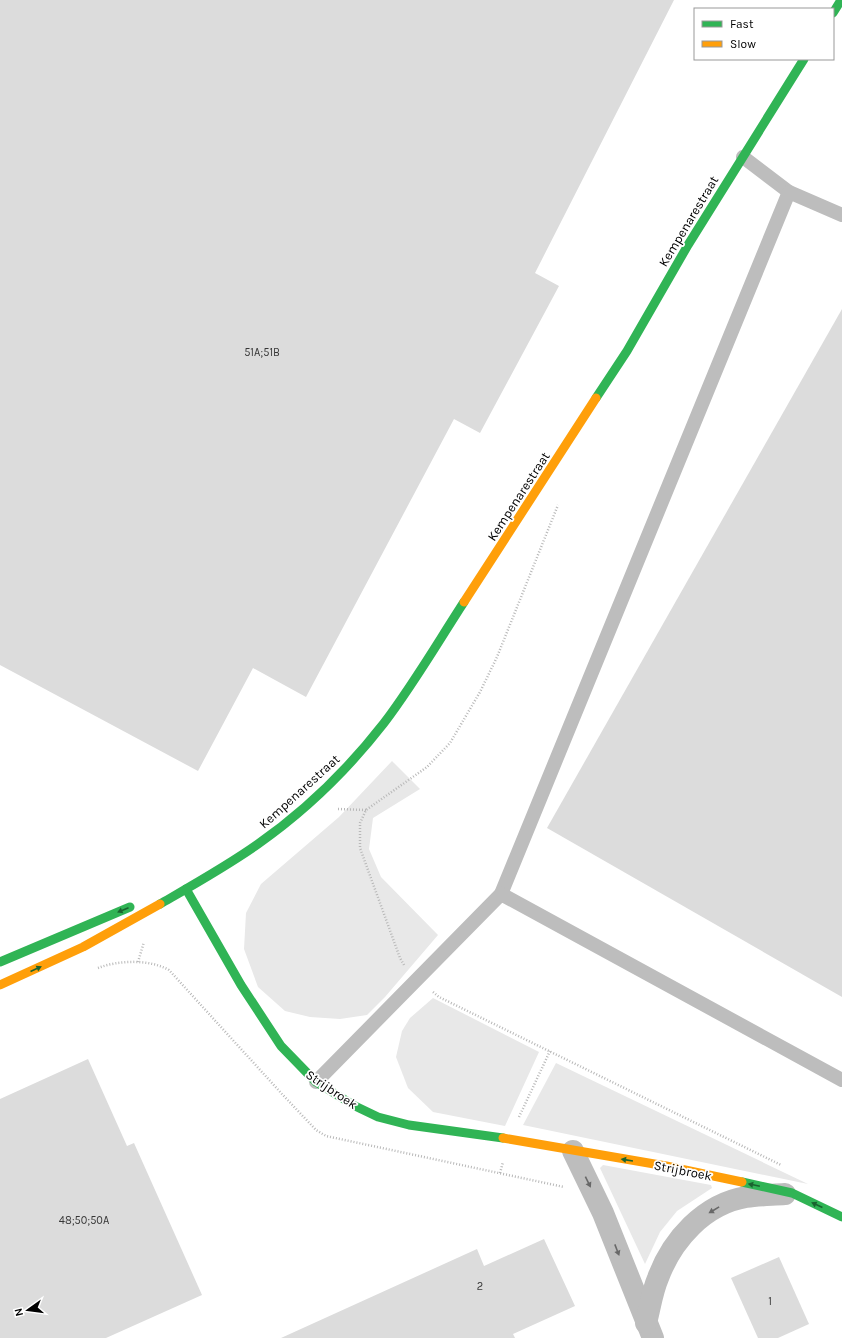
<svg xmlns="http://www.w3.org/2000/svg" width="842" height="1338" font-family="Karla,sans-serif">
<rect width="100%" height="100%" fill="#fff"/>
<g fill="#e8e8e8">
<path d="M392,761l28,28 -47,29 -4,31 12,28 57,58 -53,62 -18,18 -27,4 -30,-2 -25,-6 -27,-24 -14,-38 2,-36 15,-29 78,-67z"/>
<path d="M433,998l106,54 -34,74 -72,-14 -25,-24 -12,-31 6,-26 8,-13z"/>
<path d="M556,1063l252,121 -285,-59z"/>
<path d="M603,1165l108,20 1,3 -35,23 -17,21 -15,32 -45,-96z"/>
</g>
<g fill="#dcdcdc">
<path d="M0,0h674l-139,273 24,13 -79,147 -26,-14 -148,278 -53,-29 -55,103 -198,-106z"/>
<path d="M842,309v688l-295,-169z"/>
<path d="M88,1059l39,87 7,-3 68,152 -96,43h-106v-239z"/>
<path d="M544,1239l31,67 -62,28 2,4h-234l196,-89 7,17z"/>
<path d="M779,1257l30,67 -31,14h-20l-27,-60z"/>
</g>
<g fill="none" stroke-linecap="round" stroke-linejoin="round">
<g stroke="#b8b8b8" stroke-width="2.5" stroke-dasharray="1 2" stroke-linecap="butt">
<path d="M338,809l28,1"/>
<path d="M138,962l6,-20"/>
<path d="M404,965l-4,-7 -40,-110v-25l6,-13 61,-43 23,-24 30,-51 17,-35 61,-152"/>
<path d="M98,968c21,-8 51,-9 71,2l113,124 34,36 10,6 238,51"/>
<path d="M433,992l6,5 342,168"/>
<path d="M519,1117l31,-66"/>
<path d="M500,1173l3,-11"/>
</g>
<g stroke="#bdbdbd" stroke-width="14">
<path d="M743,157l46,35"/>
<path d="M501,894l288,-702 53,23"/>
<path d="M316,1082l185,-188 341,186"/>
</g>
<g stroke="#bdbdbd" stroke-width="22">
<path d="M573,1151l30,62 50,125"/>
<path d="M646,1323c4,-15 6,-31 12,-45 14,-38 46,-74 88,-81 12,-2 26,-2 39,-3"/>
</g>
<g stroke="#30b455" stroke-width="9">
<path d="M833,13l8,-13"/>
<path d="M596,398l31,-47 61,-106 116,-186"/>
<path d="M186,889l55,96 40,61 35,36 39,24 23,11 31,8 94,13"/>
<path d="M160,904c33,-19 67,-38 98,-60 47,-33 91,-76 126,-121 29,-38 54,-81 80,-121"/>
<path d="M0,962l130,-55"/>
<path d="M742,1182l50,11 50,24"/>
</g>
<g stroke="#ff9f0a" stroke-width="9">
<path d="M464,602l132,-204"/>
<path d="M0,985l83,-38 77,-43"/>
<path d="M503,1138l163,28 76,16"/>
</g>
</g>
<defs><path id="oneway-solid" d="M-6-.8H1V-3.2L6.5 0L1 3.2V.8H-6Z"/></defs>
<g fill="#1a632f">
<use href="#oneway-solid" transform="translate(123 910) rotate(157)"/>
<use href="#oneway-solid" transform="translate(36 969) rotate(-24)"/>
<use href="#oneway-solid" transform="translate(627 1160) rotate(-171)"/>
<use href="#oneway-solid" transform="translate(754 1185) rotate(-168)"/>
<use href="#oneway-solid" transform="translate(817 1205) rotate(-155)"/>
</g>
<g fill="#686868">
<use href="#oneway-solid" transform="translate(588 1182) rotate(64)"/>
<use href="#oneway-solid" transform="translate(714 1210) rotate(149)"/>
<use href="#oneway-solid" transform="translate(617 1250) rotate(69)"/>
</g>
<g text-anchor="middle" stroke-width="3.5" stroke-linejoin="round" paint-order="stroke">
<g font-size="11" fill="#373737">
<text x="262" y="356">51A;51B</text>
<text x="84" y="1224">48;50;50A</text>
<text x="480" y="1290">2</text>
<text x="770" y="1305">1</text>
</g>
<g font-size="13" fill="#000" stroke="#fff">
<text transform="translate(688 221) rotate(-59)" y="5">Kempenarestraat</text>
<text transform="translate(518 496) rotate(-57)" y="5">Kempenarestraat</text>
<text transform="translate(299 791) rotate(-42)" y="5">Kempenarestraat</text>
<text transform="translate(332 1089) rotate(34)" y="5">Strijbroek</text>
<text transform="translate(683 1170) rotate(11)" y="5">Strijbroek</text>
</g>
</g>
<rect x="694" y="8" width="140" height="52" fill="#ffffff" stroke="#999999"/>
<rect x="702" y="21" width="20" height="6" fill="#30b455" stroke="#999999"/>
<text x="730" y="28" font-size="12" fill="#000000">Fast</text>
<rect x="702" y="41" width="20" height="6" fill="#ff9f0a" stroke="#999999"/>
<text x="730" y="48" font-size="12" fill="#000000">Slow</text>
<g transform="translate(28 1310) rotate(256)" stroke="#ffffff" stroke-width="3" paint-order="stroke">
<path d="M0-3L7 15L0 10L-7 15Z" fill="#000000"/>
<text y="-6" font-size="11" font-weight="bold" text-anchor="middle" fill="#000000">N</text>
</g>
</svg>
